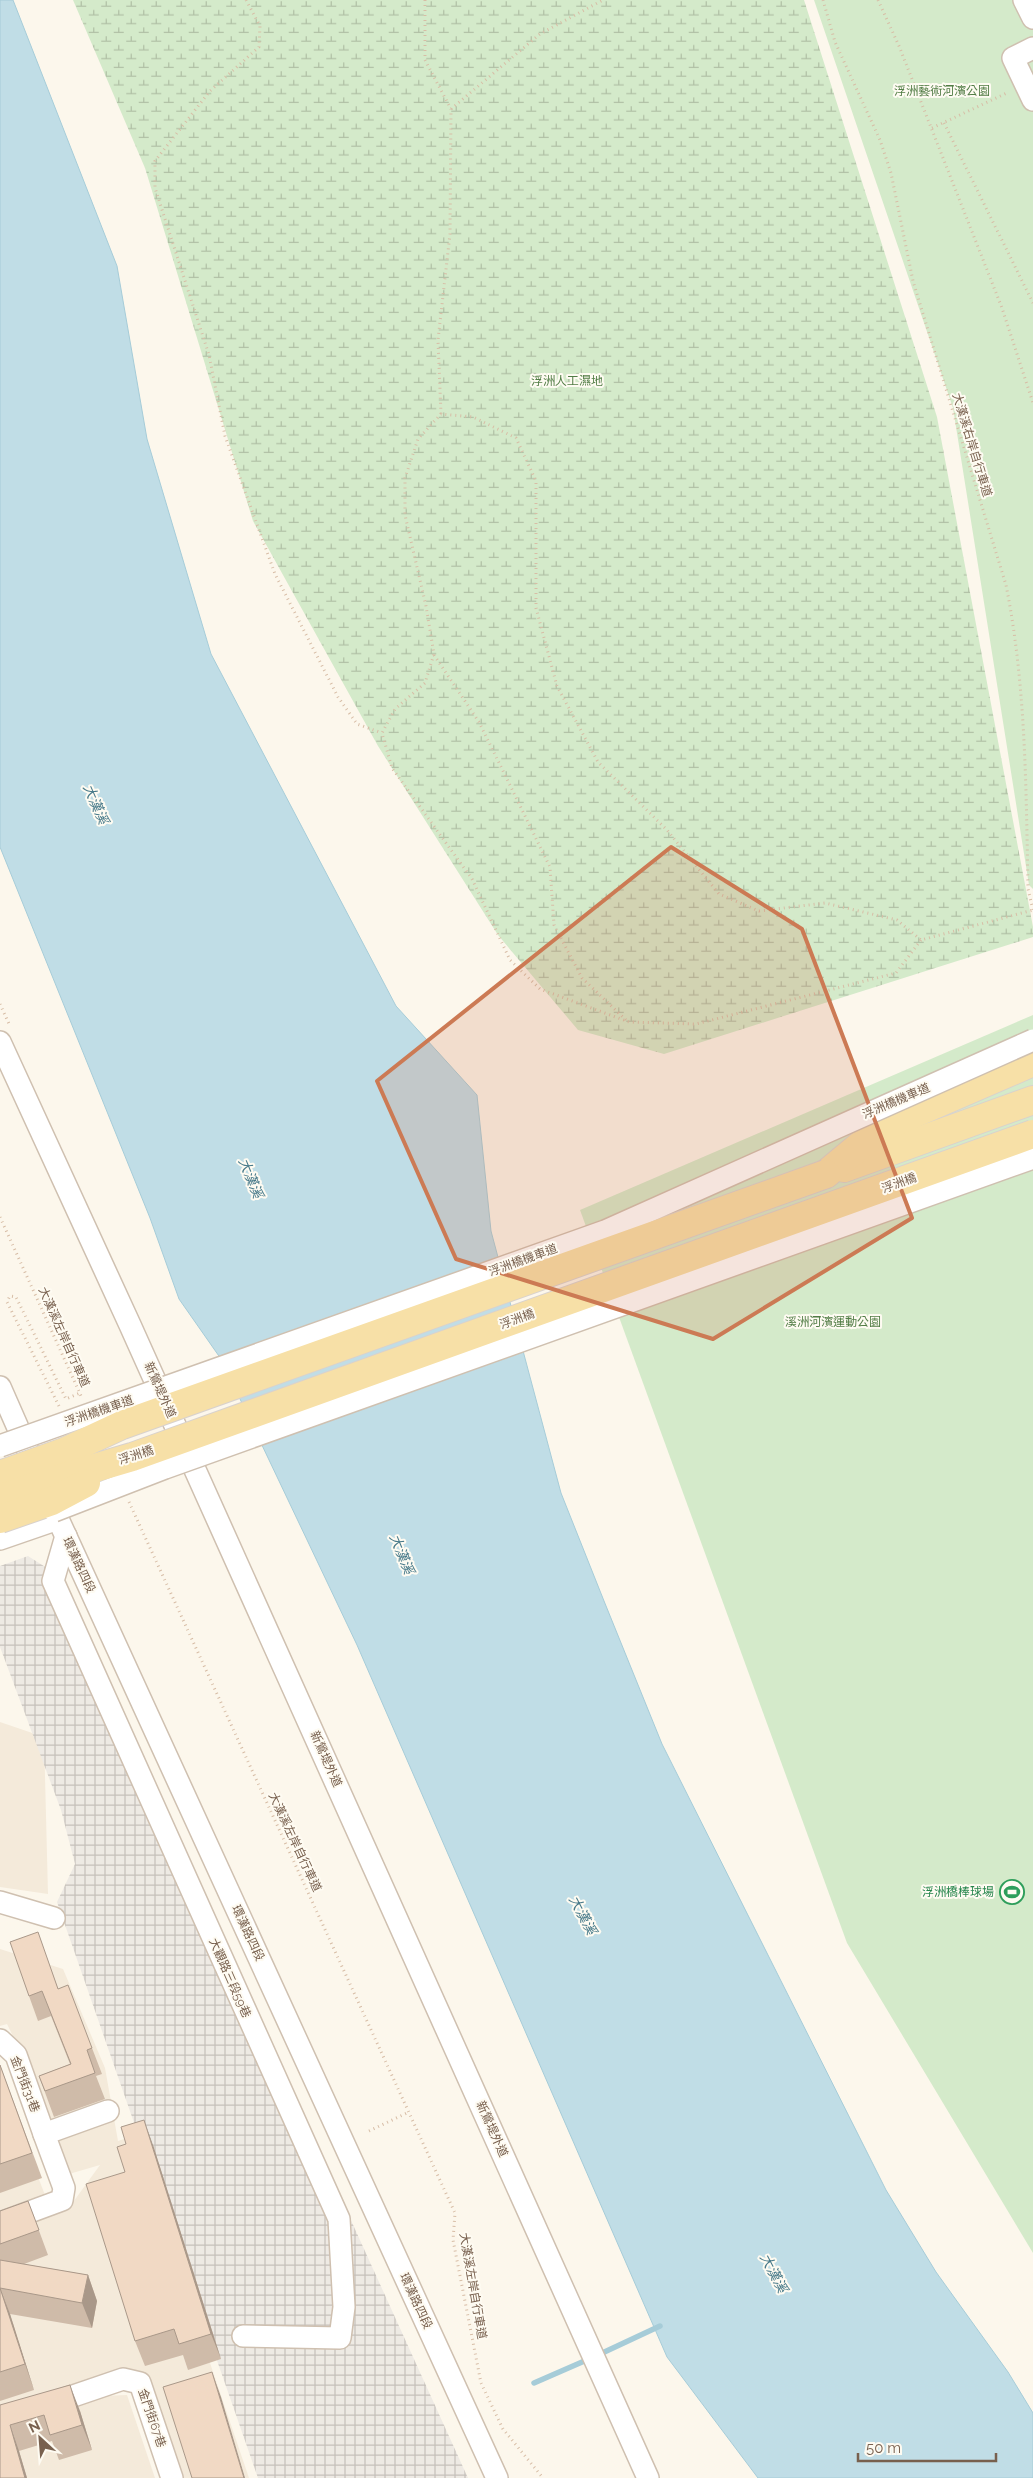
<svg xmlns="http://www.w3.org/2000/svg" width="1033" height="2478" font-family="Raleway,'Noto Sans TC',sans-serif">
<defs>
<pattern id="industrial-grid" width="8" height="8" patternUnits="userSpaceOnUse" patternTransform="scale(1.25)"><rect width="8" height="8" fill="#eeeae4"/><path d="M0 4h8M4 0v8" fill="none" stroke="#c6c1bb"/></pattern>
<pattern id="wetland-marsh" width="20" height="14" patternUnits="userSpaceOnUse" patternTransform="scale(1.25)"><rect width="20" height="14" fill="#d4eaca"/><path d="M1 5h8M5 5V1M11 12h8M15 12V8" fill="none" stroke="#b1c1a6"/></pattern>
</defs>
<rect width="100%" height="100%" fill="#fcf7ec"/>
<g fill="#f4eada">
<path d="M0,1722l44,15 4,157 -48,-7z"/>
<path d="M0,1949l63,20 42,99 13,73 15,-5 116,342h-65l-32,-93 -30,-16 -122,39v-178l71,-25 29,-40 -31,9 -29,-83 -33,-67 -7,2z"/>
<path d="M0,2079l45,116 -45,16z"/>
<path d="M127,2395l28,83h-155v-48l102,-34z"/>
</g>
<path fill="url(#industrial-grid)" d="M28,1556l30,19 410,903h-210l-201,-576 18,-38 -14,-54 -61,-163v-81z"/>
<path fill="url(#wetland-marsh)" d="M73,0h731l133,417 96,510v10l-369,117 -86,-24 -80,-95 -120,-189 -125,-225 -108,-353z"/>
<g fill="#d4eaca">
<path d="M814,0h219v889l-4,-4 -76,-477z"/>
<path d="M1033,1015v1238l-186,-310 -267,-733z"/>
</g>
<path fill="#c0dde6" stroke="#a6ccd8" d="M0,0h13l104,266 30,173 64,215 185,352 81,89 14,136 70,262 43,108 58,143 224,446 50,82 72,100 25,41v65h-275l-91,-121 -310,-712 -136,-286 -42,-60 -29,-81 -150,-371z"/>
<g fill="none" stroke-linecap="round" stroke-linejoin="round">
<g stroke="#a6ccd8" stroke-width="5.5">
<path d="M598,2355l62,-29"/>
<path d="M534,2383l55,-24"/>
</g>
<defs>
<g id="minor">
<path d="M1024,0l9,18"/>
<path d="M1033,48l-20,10 20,42"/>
<path d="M0,1042l130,283 518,1153"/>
<path d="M0,1387l58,132 439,959"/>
<path d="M66,1536l-13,45 286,638 5,88 -4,31 -97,-2"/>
<path d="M0,1539l58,-20"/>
<path d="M0,1902l54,16"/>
<path d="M0,2040l16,15 28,79"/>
<path d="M0,2223l62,-23 2,-12 -20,-54 64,-23"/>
<path d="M0,2421l123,-42 17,4 32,95"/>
</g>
<g id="major">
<path d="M844,1168l189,-68"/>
<path d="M826,1174l55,-46 152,-66"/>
</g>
</defs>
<use href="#minor" stroke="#cfc0b0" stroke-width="24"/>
<use href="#major" stroke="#d9d2cd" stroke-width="30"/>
<g stroke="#d7bda6" stroke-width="3" stroke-dasharray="1 4" stroke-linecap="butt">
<path d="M246,0l14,26 -1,21 -49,44 -55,70v27l54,167 16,81 50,138 63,123 19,27 25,9"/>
<path d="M425,0v60l26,49 -1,125 -12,106 3,74"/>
<path d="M823,0l12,42 45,98 11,33 22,108 93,304c20,100 20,203 22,304l5,21"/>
<path d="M878,0l21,46 103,262 31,95"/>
<path d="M451,109l89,-75 63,-34"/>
<path d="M944,123l89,180"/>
<path d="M932,128l77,-36"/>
<path d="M434,655l45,67 71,145 4,58 28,53 44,42"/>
<path d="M921,940l-25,33 -200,51 -67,-2 -89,-33 -30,-29 -38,-81 -80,-111 -10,-35 13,-24 30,-26 9,-29 -8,-48 -21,-91v-37l13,-39 23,-25 32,3 43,21 20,43v127l21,78 41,76 69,68 52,64 40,17 66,-8 72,17 24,20 112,-30"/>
<path d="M0,1004l10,22"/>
<path d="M0,1217l82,181"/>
<path d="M59,1406l-52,-104 3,-6 6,1 50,102 14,-6"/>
<path d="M129,1502l326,711 -2,27 28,143 22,46 40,49"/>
<path d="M369,2131l40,-19"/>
</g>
<use href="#minor" stroke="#fff" stroke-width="21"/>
<use href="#major" stroke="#f7e0a7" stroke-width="28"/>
<defs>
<g id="minor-bridge">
<path d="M0,1446l605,-215 428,-191"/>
<path d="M54,1511l111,-43 868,-310"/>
</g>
<g id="major-bridge">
<path d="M0,1475l64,-23 58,-27 704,-251"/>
<path d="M0,1499l44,-16 88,-26 901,-323"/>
<path d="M0,1519l52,-18 34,-18"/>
</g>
</defs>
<use href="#minor-bridge" stroke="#cfc0b0" stroke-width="24" stroke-linecap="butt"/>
<use href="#major-bridge" stroke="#d9d2cd" stroke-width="30" stroke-linecap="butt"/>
<use href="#minor-bridge" stroke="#fff" stroke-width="21"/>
<use href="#major-bridge" stroke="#f7e0a7" stroke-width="28"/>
</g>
<g fill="#cfbba9">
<path d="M47,1958l11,31 34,59 10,26 -6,2 9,23 -51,18 -15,-41 31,-12 -19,-48 -13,5 -9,-25z"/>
<path d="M0,2065l42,113 -42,15z"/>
<path d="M153,2145l68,214 -33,11 -5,-15 -38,11 -10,-25 -10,-169z"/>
<path d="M28,2201l20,54 -24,9 64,11 9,26 -5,27 -82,-14 24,76 -34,11v-190z"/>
<path d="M0,2405l80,6 12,39 -33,10 -7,-19 -33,10 8,27h-27z"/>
</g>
<g fill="#a99889">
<path d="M144,2120l9,25 68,214 -10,-25z"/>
<path d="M88,2275l9,26 -5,27 -10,-25z"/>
<path d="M0,2288l10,26 24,76 -9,-26z"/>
<path d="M212,2372l9,25 24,81h-1z"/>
<path d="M70,2385l10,26 12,39 -10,-25z"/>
<path d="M10,2425l9,26 8,27h-2z"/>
</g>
<g fill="#f1d9c4" stroke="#a99889">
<path d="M38,1932l20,57 10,-4 24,63 -5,2 8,23 -50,18 -6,-15 32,-12 -29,-73 -13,5 -19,-54z"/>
<path d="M0,2065l32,88 -32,11z"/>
<path d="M144,2120l67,214 -32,10 -5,-15 -39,12 -49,-157 39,-12 -8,-25 9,-3 -5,-17z"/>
<path d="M28,2201l11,29 -39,14v-33z"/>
<path d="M0,2260l88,15 -6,28 -82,-15 25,76 -25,8z"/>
<path d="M212,2372l32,106h-52l-29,-91z"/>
<path d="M70,2385l12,40 -32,10 -6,-20 -34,10 15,53h-25v-73z"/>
</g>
<path fill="#cc7a54" fill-opacity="0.2" stroke="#cc7a54" stroke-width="4" stroke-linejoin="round" d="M671,847l131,82 110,289 -199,121 -257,-80 -79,-178z"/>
<defs>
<symbol id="stadium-ring" viewBox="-11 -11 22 22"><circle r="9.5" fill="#fefbf2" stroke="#2e9e5b" stroke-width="1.5"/><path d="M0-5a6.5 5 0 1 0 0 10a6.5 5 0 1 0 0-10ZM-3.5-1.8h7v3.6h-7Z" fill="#2e9e5b"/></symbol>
</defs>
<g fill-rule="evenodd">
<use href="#stadium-ring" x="998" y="1878" width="28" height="28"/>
</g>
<g text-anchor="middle" stroke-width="4" stroke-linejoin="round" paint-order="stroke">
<g font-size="12" fill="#527d46" stroke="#fefbf2">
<text x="942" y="95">浮洲藝術河濱公園</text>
<text x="567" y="385">浮洲人工濕地</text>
<text x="833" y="1326">溪洲河濱運動公園</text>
</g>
<g font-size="12" fill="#78604e" stroke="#fefbf2">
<text transform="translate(972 445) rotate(73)" y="4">大漢溪右岸自行車道</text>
<text transform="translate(896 1101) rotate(-23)" y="4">浮洲橋機車道</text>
<text transform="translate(899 1183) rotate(-20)" y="4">浮洲橋</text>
<text transform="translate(523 1260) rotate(-20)" y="4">浮洲橋機車道</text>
<text transform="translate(517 1319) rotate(-20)" y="4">浮洲橋</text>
<text transform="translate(64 1337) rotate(66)" y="4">大漢溪左岸自行車道</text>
<text transform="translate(160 1390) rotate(66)" y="4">新鶯堤外道</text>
<text transform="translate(99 1411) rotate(-19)" y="4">浮洲橋機車道</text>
<text transform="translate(136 1455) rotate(-18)" y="4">浮洲橋</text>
<text transform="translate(79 1565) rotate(65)" y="4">環漢路四段</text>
<text transform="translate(326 1759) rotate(66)" y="4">新鶯堤外道</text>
<text transform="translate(295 1842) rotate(65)" y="4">大漢溪左岸自行車道</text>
<text transform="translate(248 1933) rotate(65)" y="4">環漢路四段</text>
<text transform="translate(230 1978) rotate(66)" y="4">大觀路三段59巷</text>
<text transform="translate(25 2084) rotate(69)" y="4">金門街31巷</text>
<text transform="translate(492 2129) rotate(66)" y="4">新鶯堤外道</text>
<text transform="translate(473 2286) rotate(80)" y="4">大漢溪左岸自行車道</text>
<text transform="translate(416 2301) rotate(65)" y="4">環漢路四段</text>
<text transform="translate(152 2418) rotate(71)" y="4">金門街67巷</text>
</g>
<g font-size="12" fill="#27864d" stroke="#fefbf2" text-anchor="end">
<text x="994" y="1896">浮洲橋棒球場</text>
</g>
<g font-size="14" font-style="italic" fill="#487a8a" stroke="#fefbf2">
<text transform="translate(96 804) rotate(66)" y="5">大漢溪</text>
<text transform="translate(251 1178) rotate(68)" y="5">大漢溪</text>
<text transform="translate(402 1554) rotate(68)" y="5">大漢溪</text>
<text transform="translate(583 1915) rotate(62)" y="5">大漢溪</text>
<text transform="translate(774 2273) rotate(62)" y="5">大漢溪</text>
</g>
</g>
<g transform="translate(40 2438) rotate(334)" stroke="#fefbf2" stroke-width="4" paint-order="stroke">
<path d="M0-4L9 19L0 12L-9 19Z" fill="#78604e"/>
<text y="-8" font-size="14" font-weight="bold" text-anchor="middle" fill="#78604e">N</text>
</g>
<path d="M858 2453v8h138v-8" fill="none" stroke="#78604e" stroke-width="2.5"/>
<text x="866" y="2453" font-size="15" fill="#78604e" stroke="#fefbf2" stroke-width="4" paint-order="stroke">50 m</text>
</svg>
